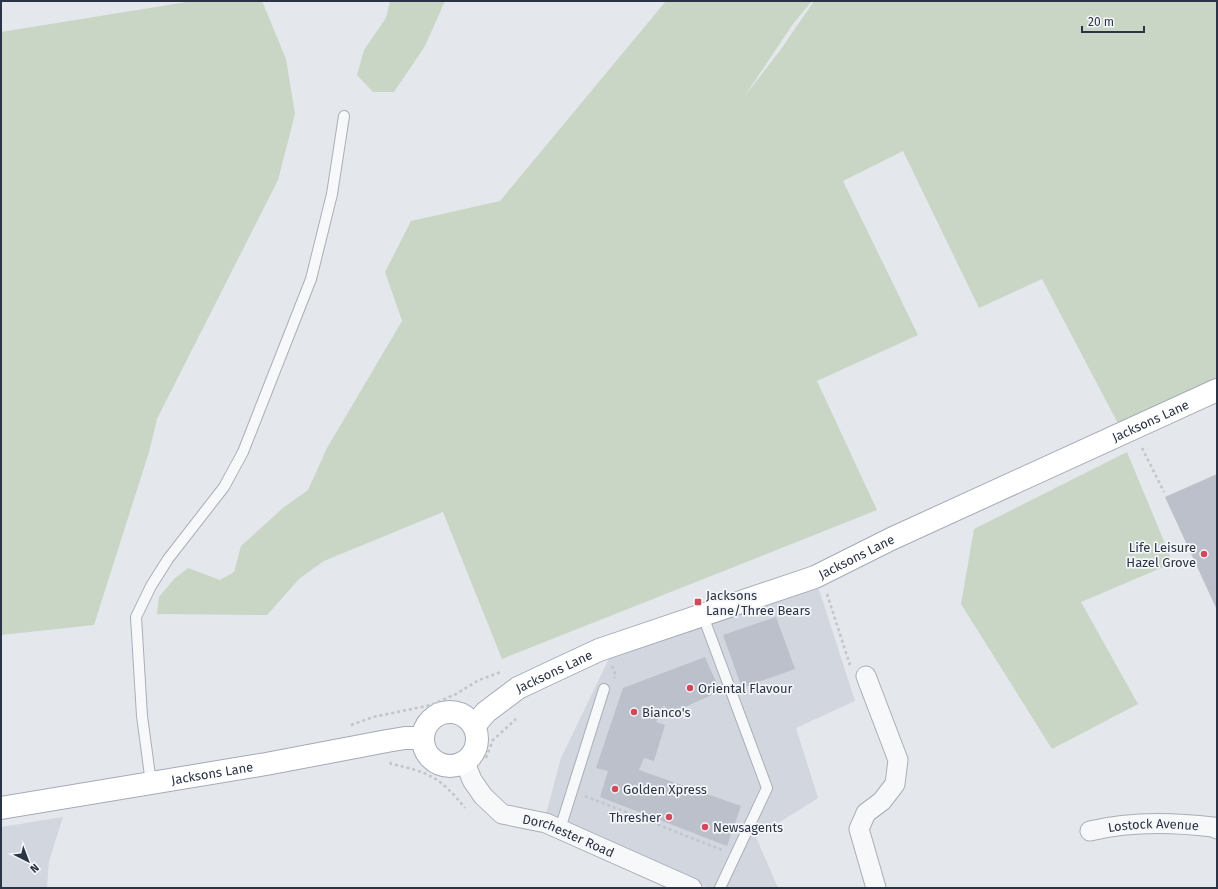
<svg xmlns="http://www.w3.org/2000/svg" width="1218" height="889" font-family="'Fira Sans',sans-serif">
<rect width="100%" height="100%" fill="#e4e7ec"/>
<g fill="#d2d6de">
<path d="M815,577l40,124 -59,27 22,70 -62,39 22,51h-69l-163,-74 15,-56 54,-112z"/>
<path d="M63,817l-14,44 -2,27h-46v-61z"/>
</g>
<g fill="#c9d6c5">
<path d="M193,1h69l24,58 9,55 -17,66 -121,239 -8,33 -55,173 -93,10v-603z"/>
<path d="M390,1h55l-20,45 -31,46h-21l-16,-17 7,-25 22,-32z"/>
<path d="M666,1h146l-19,23 -49,73 35,-45 35,-51h403v389l-94,43 -81,-154 -63,29 -76,-157 -60,30 75,154 -101,46 60,129 -375,149 -59,-147 -119,49 -24,17 -33,37 -110,-1 2,-17 15,-18 14,-11 32,12 14,-8 7,-26 42,-38 25,-18 19,-42 75,-127 -17,-49 26,-51 89,-20z"/>
<path d="M1127,452l46,111 -92,39 57,102 -86,45 -91,-145 13,-75z"/>
</g>
<g fill="#bbc0ca">
<path d="M1217,474v136l-52,-113z"/>
<path d="M776,617l19,52 -53,19 -19,-53z"/>
<path d="M705,657l15,34 -50,23 -6,-9 -8,17 9,3 -11,36 -10,-3 -5,12 102,36 -14,40 -127,-49 8,-26 -12,-3 27,-80z"/>
</g>
<g fill="none" stroke-linecap="round" stroke-linejoin="round">
<defs>
<g id="lane">
<path d="M703,616l64,172 -47,100"/>
<path d="M151,783l-9,-67 -6,-99 15,-31 17,-27 56,-72 19,-35 68,-173 21,-85 12,-78"/>
<path d="M560,829l44,-140"/>
</g>
<g id="street">
<path d="M866,676l32,84 -3,24 -13,17 -16,12 -7,16 17,59"/>
<path id="s1" d="M465,762l7,18 11,16 19,18 44,9 146,65"/>
<path id="s2" d="M1090,831c40,-10 82,-9 123,-4l4,2"/>
</g>
<g id="primary">
<circle cx="450" cy="739" r="27"/>
<path id="s3" d="M474,726l12,-14 32,-24 36,-17 45,-21 216,-73 76,-38 326,-149"/>
<path id="s4" d="M1,808l265,-44 121,-23 18,-3h18"/>
</g>
</defs>
<use href="#lane" stroke="#a9aeb7" stroke-width="12"/>
<use href="#street" stroke="#a9aeb7" stroke-width="21"/>
<use href="#primary" stroke="#a3abb8" stroke-width="24"/>
<g stroke="#c2c5cb" stroke-width="2.5" stroke-dasharray="3 3" stroke-linecap="butt">
<path d="M1142,448l22,44"/>
<path d="M827,594l23,71"/>
<path d="M612,666l4,10 -2,2"/>
<path d="M351,725l22,-8 58,-12 25,-11 23,-14 22,-8"/>
<path d="M486,758l7,-18 23,-21"/>
<path d="M390,762l1,2c38,8 49,13 74,44"/>
<path d="M585,796l137,54"/>
</g>
<use href="#lane" stroke="#f7f8fa" stroke-width="10"/>
<use href="#street" stroke="#f7f8fa" stroke-width="19"/>
<use href="#primary" stroke="#fff" stroke-width="22"/>
</g>
<g fill="#d1495b" stroke="#f4f6f9" stroke-width="1.5">
<circle cx="1204" cy="554" r="4"/>
<rect x="694" y="598" width="8" height="8" rx="2"/>
<circle cx="690" cy="688" r="4"/>
<circle cx="634" cy="712" r="4"/>
<circle cx="615" cy="789" r="4"/>
<circle cx="669" cy="817" r="4"/>
<circle cx="705" cy="827" r="4"/>
</g>
<g text-anchor="middle" stroke-width="3.5" stroke-linejoin="round" paint-order="stroke">
<g font-size="13" fill="#2b3445" stroke="#f4f6f9">
<text dy="5" stroke="none"><textPath href="#s3" startOffset="746">Jacksons Lane</textPath></text>
<text dy="5" stroke="none"><textPath href="#s3" startOffset="422">Jacksons Lane</textPath></text>
<text dy="5" stroke="none"><textPath href="#s3" startOffset="98">Jacksons Lane</textPath></text>
<text dy="5" stroke="none"><textPath href="#s4" startOffset="214">Jacksons Lane</textPath></text>
<text dy="5" stroke="none"><textPath href="#s2" startOffset="64">Lostock Avenue</textPath></text>
<text dy="5" stroke="none"><textPath href="#s1" startOffset="135">Dorchester Road</textPath></text>
</g>
<g font-size="13" fill="#2b3445" stroke="#f4f6f9" text-anchor="start">
<text x="1196" y="552" text-anchor="end">Life Leisure<tspan x="1196" dy="15">Hazel Grove</tspan></text>
<text x="706" y="600">Jacksons<tspan x="706" dy="15">Lane/Three Bears</tspan></text>
<text x="698" y="693">Oriental Flavour</text>
<text x="642" y="717">Bianco's</text>
<text x="623" y="794">Golden Xpress</text>
<text x="661" y="822" text-anchor="end">Thresher</text>
<text x="713" y="832">Newsagents</text>
</g>
</g>
<rect width="1218" height="889" fill="none" stroke="#2b3445" stroke-width="4"/>
<g transform="translate(28 861) rotate(138)" stroke="#f4f6f9" stroke-width="3" paint-order="stroke">
<path d="M0-3L7 15L0 10L-7 15Z" fill="#2b3445"/>
<text y="-6" font-size="11" font-weight="bold" text-anchor="middle" fill="#2b3445">N</text>
</g>
<path d="M1082 26v6h62v-6" fill="none" stroke="#2b3445" stroke-width="2"/>
<text x="1088" y="26" font-size="12" fill="#2b3445" stroke="#f4f6f9" stroke-width="3" paint-order="stroke">20 m</text>
</svg>
